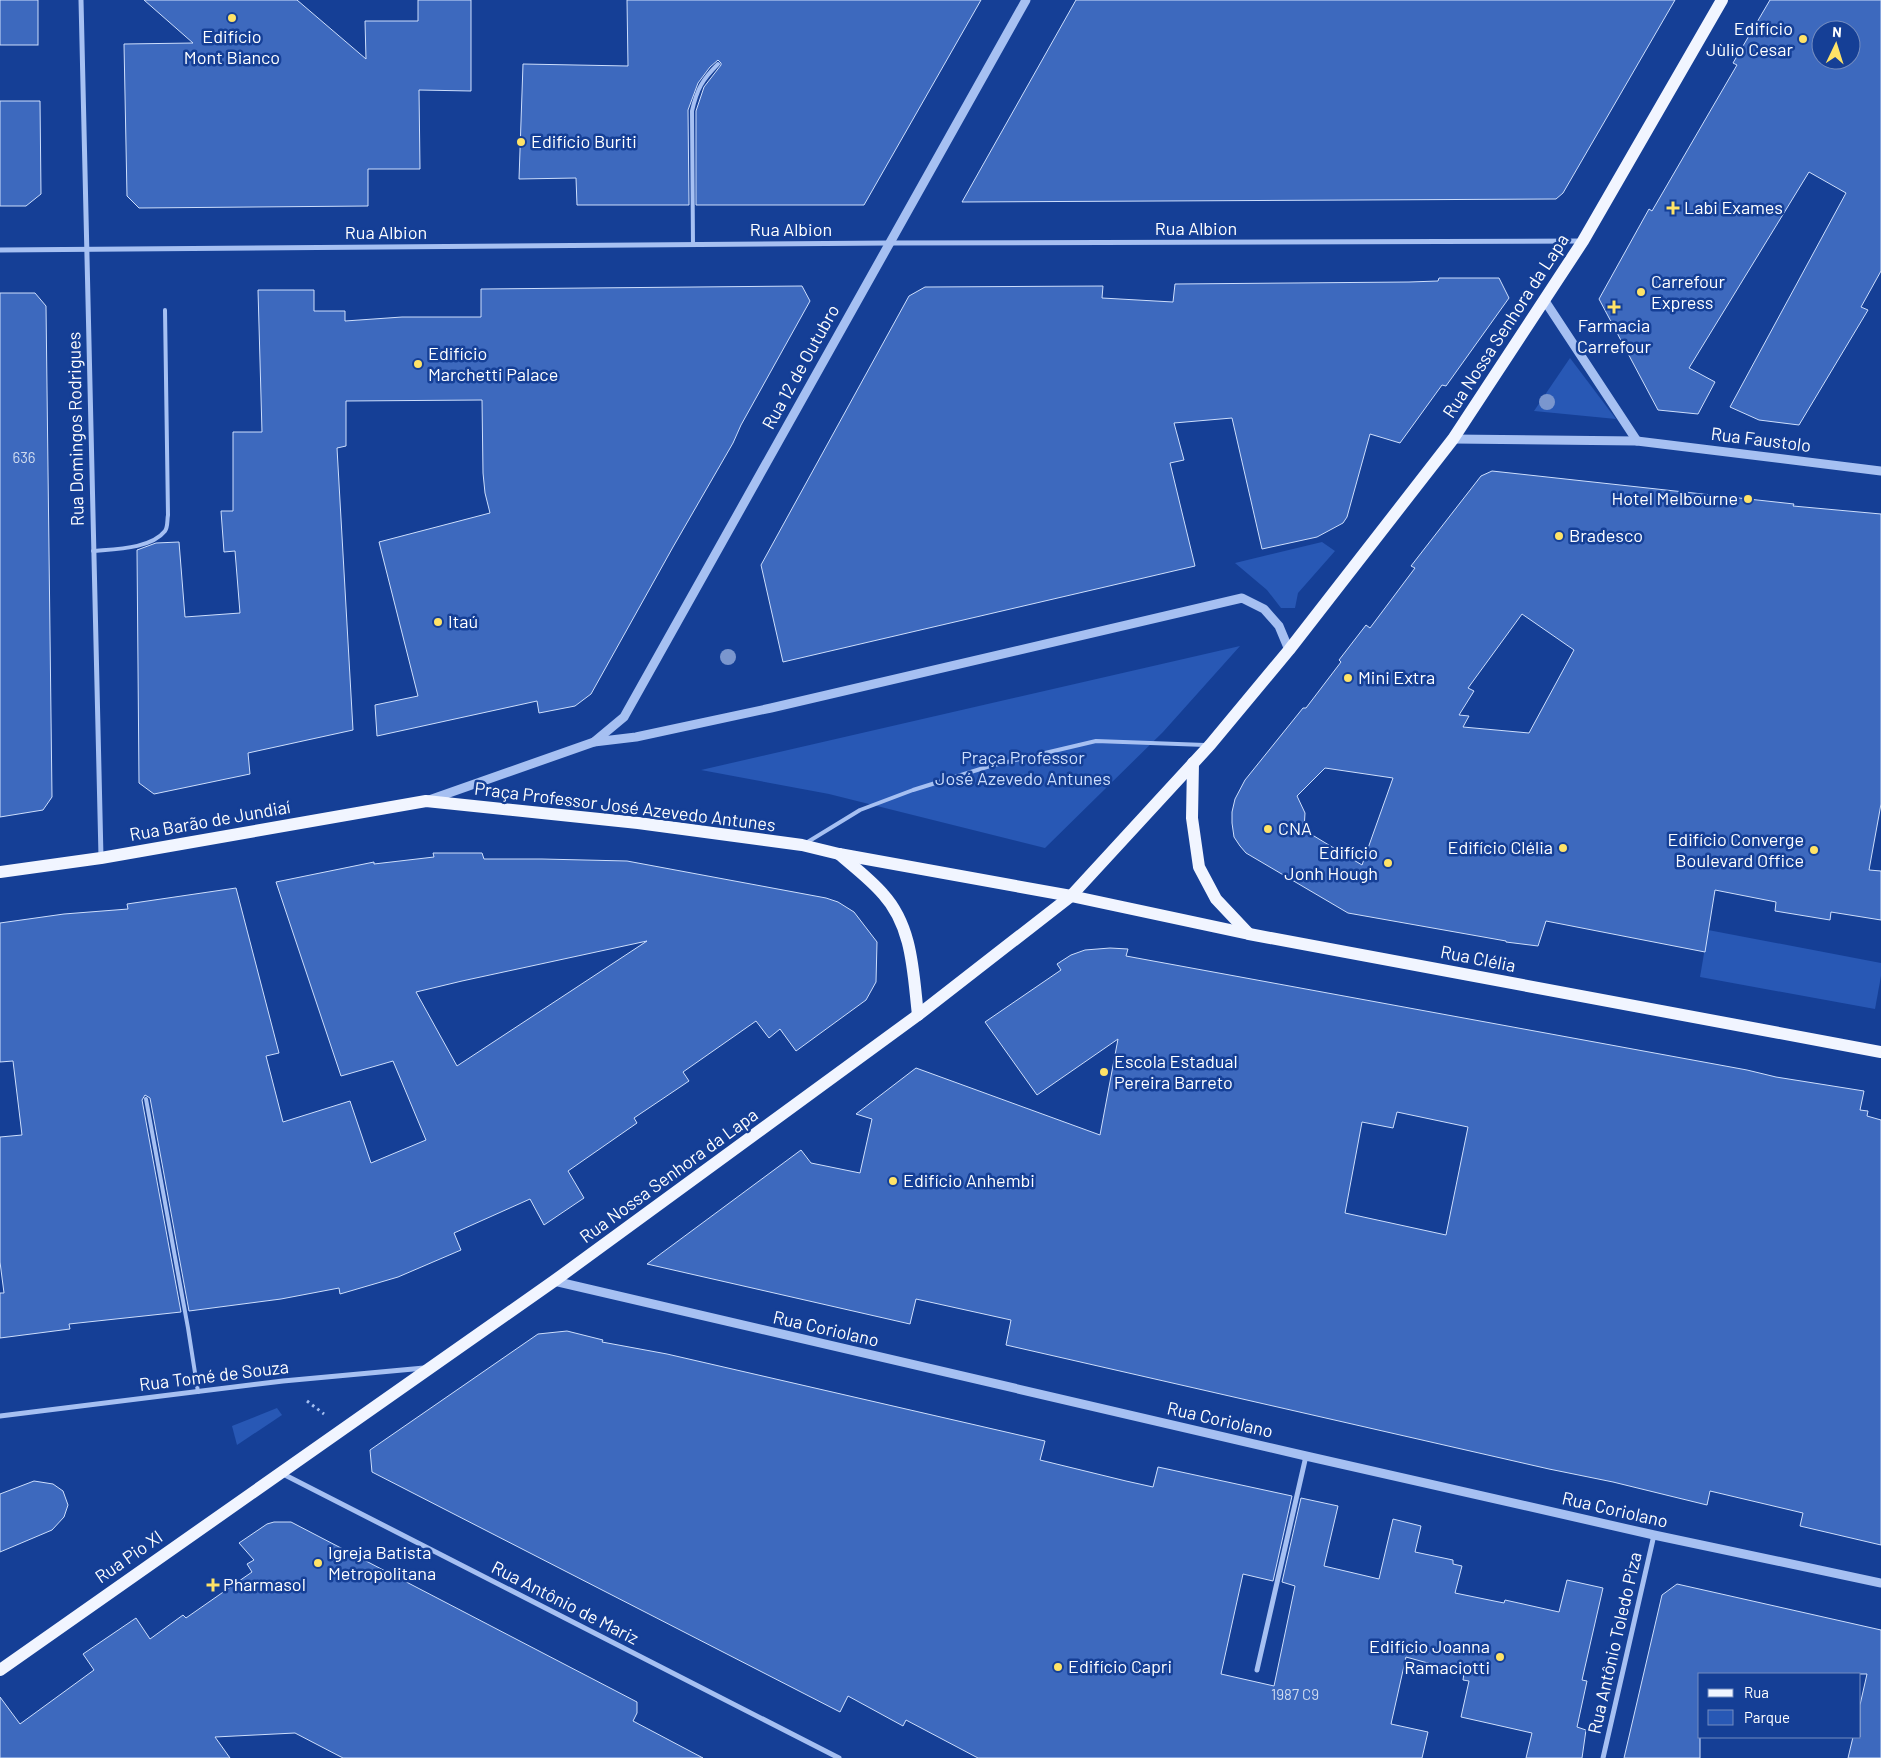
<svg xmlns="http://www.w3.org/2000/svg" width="1881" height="1758" font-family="Barlow,sans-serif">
<rect width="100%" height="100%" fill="#153f96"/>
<g fill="#2858b5">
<path d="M1570,358l46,61 -82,-8z"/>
<path d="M1322,542l13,9 -37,42 -3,15h-14l-14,-18 -32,-27z"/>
<path d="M1240,646l-77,86 -118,116 -216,-54 -128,-24z"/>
<path d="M1708,930l173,33v13l-6,33 -175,-32z"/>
<path d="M277,1408l5,7 -45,30 -5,-19z"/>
</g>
<g fill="#3d69be" stroke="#cddefc" fill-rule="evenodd">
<rect x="0" y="0" width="38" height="45"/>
<path d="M144,0h153l69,59 -1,-38h53v-21h53v91l-52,-1 1,79h-52v37l-229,2 -12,-12 -3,-152 69,-1z"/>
<path d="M627,0h354l-117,205h-168v-94l8,-24 17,-22v-2l-3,-3 -8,7 -12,16 -10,27 1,95h-112l-1,-27 -57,1 4,-115 105,2z"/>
<path d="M1076,0h599l-112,193 -7,6 -594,3z"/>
<path d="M1770,0h111v271l-20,36 7,3 -69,115 -40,-5 -29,-13 116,-214 -37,-21 -120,196 26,14 -17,32 -40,-4 -59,-111 50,-90 3,2 85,-146 -4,-2zM1821,30h30v30h-30z"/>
<path d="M0,101h40l1,93 -15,12h-26z"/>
<path d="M1439,278h60l10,20 -63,88 -4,-1 -42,58 -30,-9 -23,83 -4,6 -26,14 -55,12 -30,-131 -58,5 10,37 -14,3 25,103 -412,96 -22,-97 148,-269 16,-9 178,-1 -1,12 71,4 2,-18 234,-2 29,-1z"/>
<path d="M802,286l8,15 -69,124 -8,18 -60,104 -82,147 -16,12 -36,7 -2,-12 -160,35 -2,-31 43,-9 -39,-154 111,-29 -5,-20 -2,-20 -1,-73 -136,1v45l-9,2 16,282 -105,23 2,21 -96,20 -15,-11 -2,-233 19,-7 23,-1 6,75 55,-4 -5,-62 -11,1 -3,-41h12v-79h29l-4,-142h56v21h31v10l57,-4h79v-28z"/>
<path d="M0,293h35l11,13 6,491 -9,13 -43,7z"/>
<path d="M1492,471l302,33 -1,2 88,8v290l-12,66 12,1v49l-50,-8 -1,8 -55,-9 1,-9 -61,-12 -10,62 -159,-31 -8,25 -32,-4v-1l-158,-28 -102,-60 -6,-7 -6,-9 -2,-14v-11l3,-13 10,-19 58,-72h3l35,-46 -2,-2 27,-35 4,3 45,-60 -4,-2 70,-90zM1522,614l52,36 -45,83 -66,-6 6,-11 -10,-1 15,-24 -6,-3zM1325,768l68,10 -31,87 -58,-35 1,-17 -8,-17z"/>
<path d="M433,853h49l2,6h58l85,2 199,37 12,4 16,10 23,30 -1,40 -10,18 -70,51 -16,-22 -11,9 -13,-17 -73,51 6,9 -55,37 3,5 -69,48 16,27 -40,27 -14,-26 -76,34 7,17 -63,27 -58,17 -1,-6 -58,11 -92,12 -39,-213 -5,-3 -3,5 39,212 -112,12 1,5 -70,9v-45h4l-4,-31v-125l22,-2 -9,-74 -13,1v-139l64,-9 64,-5 -1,-5 109,-16 43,165 -13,3 17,66 67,-21 21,62 55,-23 -33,-79 -52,15 -65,-194 98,-20v2l60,-7zM647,941l-190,125 -41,-74 46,-11z"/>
<path d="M1110,948l18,1 -2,7 621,114 29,7 88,14 -4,19 8,1 -1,5 14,4v425l-81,-19 3,-13 -93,-22 -3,14 -94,-23 -64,-13 -543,-124 5,-25 -95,-21 -6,25 -263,-60 154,-114 10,13 49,10 12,-54 -16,-5 60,-46 184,67 18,-96 -81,56 -52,-73 76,-52 -4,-6 14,-9 14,-5zM1397,1112l71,15 -22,108 -101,-22 17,-91 31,6z"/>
<path d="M567,1331l36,9 -1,2 65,12 378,87 -5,19 86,21 27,6 5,-20 134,29 -19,85 -30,-7 -22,100 53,12 21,-100 -13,-4 19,-84 37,8 -14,60 55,13 14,-60 28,7 -6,26 38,8v4l9,2 -7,27 49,10 1,-3 54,12 8,-32 36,8 -21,92 5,1 -10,46 9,3 -4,28h-56l6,-25 -71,-16 8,-36 -6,-1 1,-7 -58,-16 -15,67 37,8 -6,26h-444l-72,-38 -3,6 -55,-30 -8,16 -468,-240 -2,-22 168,-116z"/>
<path d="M34,1481l19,3 10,7 5,14 -4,12 -12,13 -52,22v-58z"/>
<path d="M274,1522h17l346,180v11l-4,8 70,37h-360l-48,-25 -80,4 15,21h-230v-61l20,27 74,-54 -11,-16 53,-36 14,21 33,-24 3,3 66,-46 -5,-8 7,-4 -15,-17 28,-19z"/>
<path d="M1677,1584l204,46v128h-33l5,-21h7v-32l7,-31h-167v84h-76l38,-163z"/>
</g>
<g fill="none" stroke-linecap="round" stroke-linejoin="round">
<path stroke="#a6c0f2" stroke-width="3" stroke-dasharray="2.5 4" stroke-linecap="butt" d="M307,1401l17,13"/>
<g stroke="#a6c0f2" stroke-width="4">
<path d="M693,245l-1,-134c5,-22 10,-31 26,-47"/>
<path d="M93,551c21,-2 58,-2 72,-20 3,-4 2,-11 3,-16l-3,-205"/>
<path d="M806,843l54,-33 53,-20 77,-24 106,-25 109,4"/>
<path d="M146,1099l42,229 10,64"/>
</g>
<g stroke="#a6c0f2" stroke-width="5">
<path d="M81,0l20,857"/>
<path d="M0,250l889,-7 693,-2"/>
<path d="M0,1416l283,-35 141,-13"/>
<path d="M283,1474l556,284"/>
<path d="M1257,1670l49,-214"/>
<path d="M1603,1758l51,-223"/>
</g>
<g stroke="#a6c0f2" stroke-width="9">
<path d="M1545,301l92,140"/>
<path d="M1453,439l184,2 244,30"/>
<path d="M594,742l30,-25 402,-717"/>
<path d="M429,800l165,-58 42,-5 135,-29 471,-110 22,11 15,17 10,24"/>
<path d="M554,1281l752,175 348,79 227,48"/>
</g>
<g stroke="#f1f5ff" stroke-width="12">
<path d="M1193,763l-1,55 7,49 17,32 33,35"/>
<path d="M839,854c15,13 31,25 44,40 30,33 30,79 35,121"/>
<path d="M0,872l101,-14 325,-57 212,22 164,22 37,9 232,42 178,38 632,118"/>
<path d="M0,1670l554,-389 364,-266 153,-119 139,-151 79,-95 164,-211 130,-198 139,-241"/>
</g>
</g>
<g fill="#7a96ce">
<circle cx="1547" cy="402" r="8"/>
<circle cx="728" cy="657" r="8"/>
</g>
<g fill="#ffe367" stroke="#153f96" stroke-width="2">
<circle cx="232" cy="18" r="5"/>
<circle cx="1803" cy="39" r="5"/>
<circle cx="521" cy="142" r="5"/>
<path d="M1670.5 200.5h5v5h5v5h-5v5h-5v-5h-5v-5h5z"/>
<circle cx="1641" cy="292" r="5"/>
<path d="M1611.5 299.5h5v5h5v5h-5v5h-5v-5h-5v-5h5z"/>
<circle cx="418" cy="364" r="5"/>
<circle cx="1748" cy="499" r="5"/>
<circle cx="1559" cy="536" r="5"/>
<circle cx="438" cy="622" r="5"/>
<circle cx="1348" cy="678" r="5"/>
<circle cx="1268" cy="829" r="5"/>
<circle cx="1563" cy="848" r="5"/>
<circle cx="1814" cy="850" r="5"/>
<circle cx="1388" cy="863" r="5"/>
<circle cx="1104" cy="1072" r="5"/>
<circle cx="893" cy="1181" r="5"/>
<circle cx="318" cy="1563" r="5"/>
<path d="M210.5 1577.5h5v5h5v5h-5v5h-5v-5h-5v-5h5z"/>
<circle cx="1500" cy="1657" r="5"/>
<circle cx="1058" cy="1667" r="5"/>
</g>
<g text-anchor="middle" stroke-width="5" stroke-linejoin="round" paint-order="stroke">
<g font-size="15" fill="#cedaef">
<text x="24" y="463">636</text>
<text x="1295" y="1700">1987 C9</text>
</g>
<g font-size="18" fill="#fff" stroke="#153f96" text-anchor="start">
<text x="1793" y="35" text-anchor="end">Edifício<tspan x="1793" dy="21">Jùlio Cesar</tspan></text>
<text x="232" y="43" text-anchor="middle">Edifício<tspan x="232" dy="21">Mont Bianco</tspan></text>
<text x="531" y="148">Edifício Buriti</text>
<text x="1684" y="214">Labi Exames</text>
<text x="1651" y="288">Carrefour<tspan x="1651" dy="21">Express</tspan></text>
<text x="1614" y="332" text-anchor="middle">Farmacia<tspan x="1614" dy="21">Carrefour</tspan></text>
<text x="428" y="360">Edifício<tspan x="428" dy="21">Marchetti Palace</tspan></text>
<text x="1738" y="505" text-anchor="end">Hotel Melbourne</text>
<text x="1569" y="542">Bradesco</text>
<text x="448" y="628">Itaú</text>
<text x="1358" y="684">Mini Extra</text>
<text x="1278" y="835">CNA</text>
<text x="1804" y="846" text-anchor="end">Edifício Converge<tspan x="1804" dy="21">Boulevard Office</tspan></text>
<text x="1553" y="854" text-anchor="end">Edifício Clélia</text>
<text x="1378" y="859" text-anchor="end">Edifício<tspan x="1378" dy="21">Jonh Hough</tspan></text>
<text x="1114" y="1068">Escola Estadual<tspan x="1114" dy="21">Pereira Barreto</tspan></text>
<text x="903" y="1187">Edifício Anhembi</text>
<text x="328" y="1559">Igreja Batista<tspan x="328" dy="21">Metropolitana</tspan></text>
<text x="223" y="1591">Pharmasol</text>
<text x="1490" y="1653" text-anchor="end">Edifício Joanna<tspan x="1490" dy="21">Ramaciotti</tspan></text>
<text x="1068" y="1673">Edifício Capri</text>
</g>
<g font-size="18" fill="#fff" stroke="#153f96">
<text x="1196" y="235">Rua Albion</text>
<text x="791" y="236">Rua Albion</text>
<text x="386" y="239">Rua Albion</text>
<text transform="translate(1506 326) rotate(-57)" y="6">Rua Nossa Senhora da Lapa</text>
<text transform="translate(801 367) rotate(-61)" y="6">Rua 12 de Outubro</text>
<text transform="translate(76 429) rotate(-91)" y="6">Rua Domingos Rodrigues</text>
<text transform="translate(1761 440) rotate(7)" y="6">Rua Faustolo</text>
<text transform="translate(625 807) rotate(7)" y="6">Praça Professor José Azevedo Antunes</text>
<text transform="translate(210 821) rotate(-10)" y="6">Rua Barão de Jundiaí</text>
<text transform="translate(1478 959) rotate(11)" y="6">Rua Clélia</text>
<text transform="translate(669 1176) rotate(-36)" y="6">Rua Nossa Senhora da Lapa</text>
<text transform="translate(826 1329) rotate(13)" y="6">Rua Coriolano</text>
<text transform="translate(214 1376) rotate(-7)" y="6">Rua Tomé de Souza</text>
<text transform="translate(1220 1420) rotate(13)" y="6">Rua Coriolano</text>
<text transform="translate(1615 1510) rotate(13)" y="6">Rua Coriolano</text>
<text transform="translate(129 1557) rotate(-35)" y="6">Rua Pio XI</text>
<text transform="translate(565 1603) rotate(27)" y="6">Rua Antônio de Mariz</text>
<text transform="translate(1615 1643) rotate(-77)" y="6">Rua Antônio Toledo Piza</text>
</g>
<g font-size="18" fill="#cddefc" stroke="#153f96">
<text x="1023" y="764">Praça Professor<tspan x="1023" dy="21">José Azevedo Antunes</tspan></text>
</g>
</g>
<rect x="1698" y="1673" width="162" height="65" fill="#153f96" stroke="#738cc0"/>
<rect x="1708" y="1689" width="25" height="8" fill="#f1f5ff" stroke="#738cc0"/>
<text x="1744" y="1698" font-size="15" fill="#ffffff">Rua</text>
<rect x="1708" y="1710" width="25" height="15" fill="#2858b5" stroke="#738cc0"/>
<text x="1744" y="1723" font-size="15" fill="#ffffff">Parque</text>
<g transform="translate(1836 45) rotate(4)"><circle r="24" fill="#153f96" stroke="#738cc0"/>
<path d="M0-4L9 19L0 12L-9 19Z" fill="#ffe367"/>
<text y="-8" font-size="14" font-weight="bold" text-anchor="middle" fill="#ffffff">N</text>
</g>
</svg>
